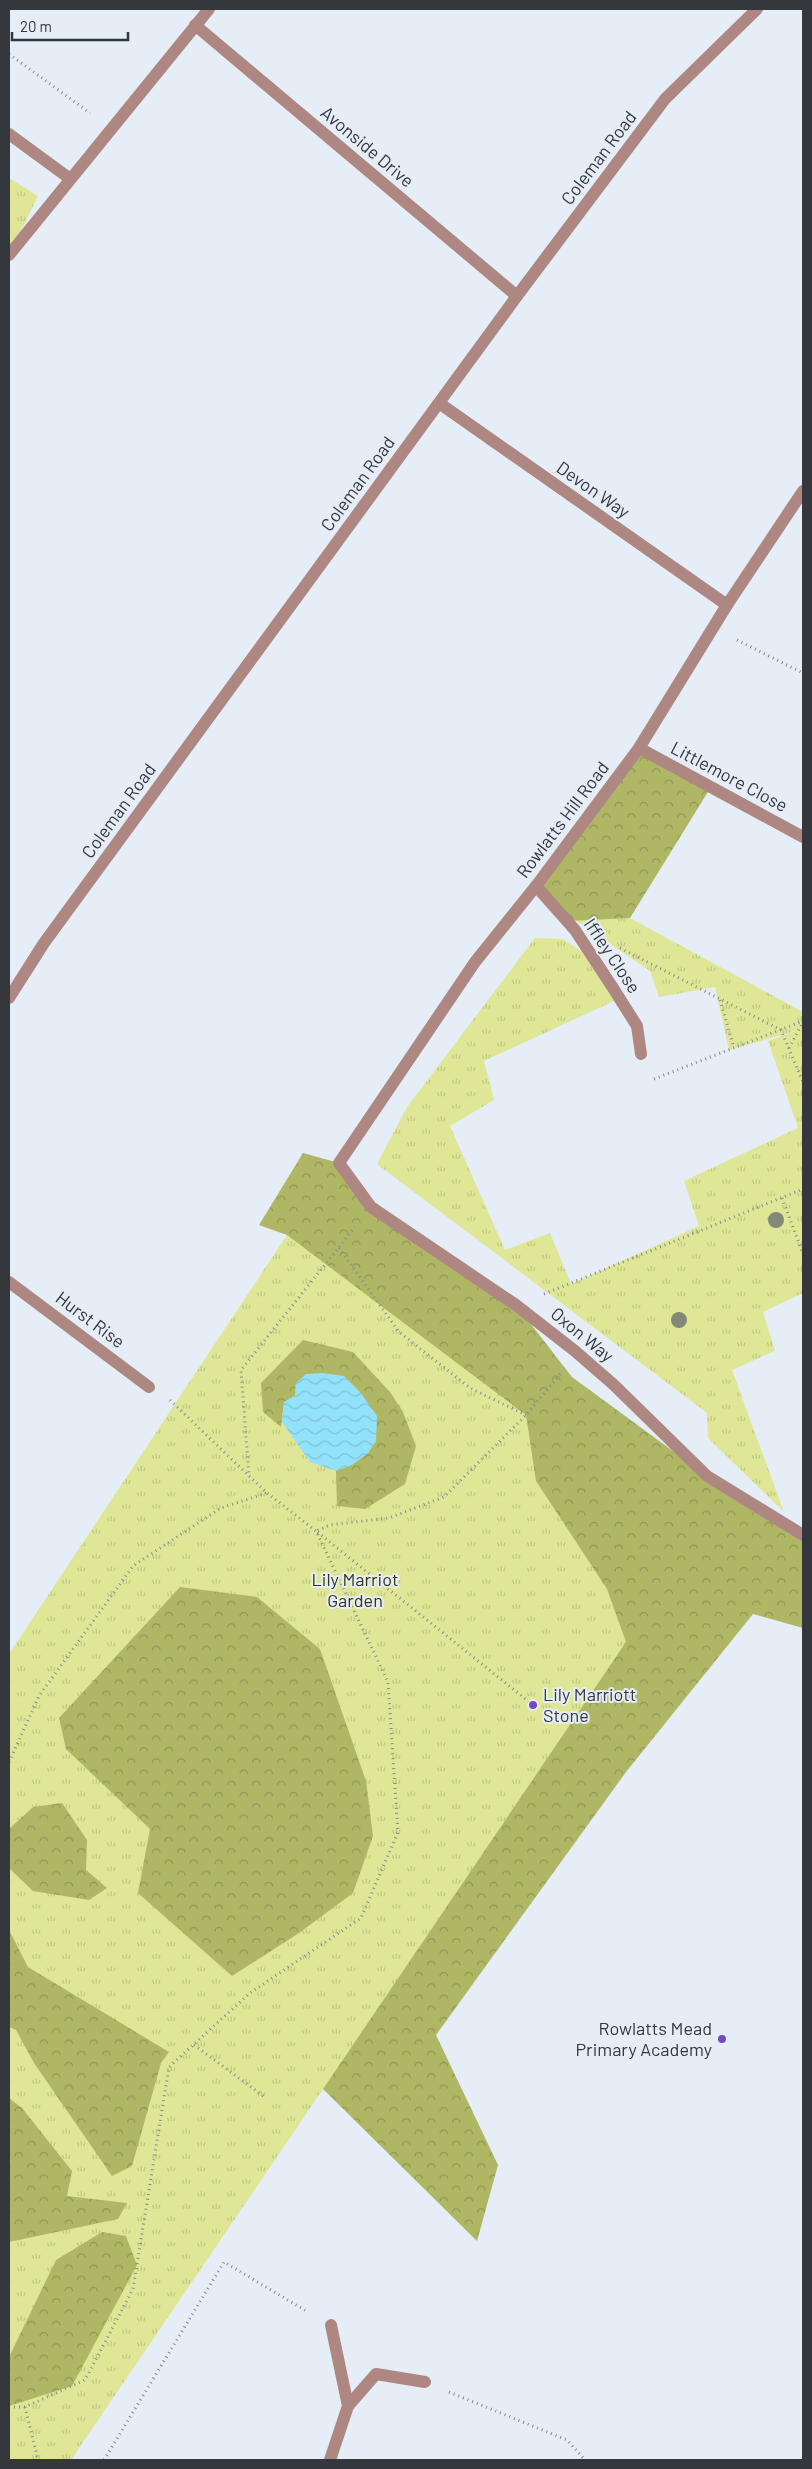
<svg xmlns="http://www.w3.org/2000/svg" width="812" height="2469" font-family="Barlow,sans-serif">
<defs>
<pattern id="grass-tufts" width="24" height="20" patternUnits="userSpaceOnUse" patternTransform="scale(1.25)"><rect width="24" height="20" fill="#dfe797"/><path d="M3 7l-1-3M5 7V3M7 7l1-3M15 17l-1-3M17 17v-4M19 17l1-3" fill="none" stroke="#c0c783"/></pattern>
<pattern id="forest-crowns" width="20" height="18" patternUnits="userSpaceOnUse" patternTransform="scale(1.25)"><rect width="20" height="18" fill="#afb765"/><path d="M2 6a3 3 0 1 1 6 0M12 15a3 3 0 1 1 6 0" fill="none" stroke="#8f9654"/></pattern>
<pattern id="water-waves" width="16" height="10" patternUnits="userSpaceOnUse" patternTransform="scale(1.25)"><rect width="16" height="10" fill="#93e2fb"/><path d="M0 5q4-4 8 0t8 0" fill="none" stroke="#7fc2d8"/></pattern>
</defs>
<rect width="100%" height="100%" fill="#e5edf7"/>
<g fill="url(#grass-tufts)">
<path d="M9,178l29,18 -29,59z"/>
<path d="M630,918l173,94v281l-40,19 12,39 -43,19 52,142 -76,-74 -1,-25 -330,-249 30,-57 128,-169 28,1 24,16 27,46 -130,60 10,39 -44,26 55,124 45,-17 21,51 128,-58 -15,-45 114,-53 -30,-87 31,-11 -70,20 -14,-63 -56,10 -9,-26 -75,-51z"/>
<path d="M287,1235l422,286 -638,939h-62v-806z"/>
</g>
<g fill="url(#forest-crowns)">
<path d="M636,751l75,36 -81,131 -62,3 -32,-35z"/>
<path d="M303,1153l36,10 32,44 145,98 56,72 135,99 96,59v93l-50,-14 -127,158 -190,263 62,130 -21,76 -154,-152 303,-447 -19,-53 -71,-108 -10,-66 -239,-180 -28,-10z"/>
<path d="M303,1340l50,12 37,40 13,20 13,34 -11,38 -40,25 -28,-3 -1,-35 18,-8 -58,-80 -1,13 -11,6 -3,25 -18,-15 -2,-29z"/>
<path d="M180,1587l77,10 63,52 46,132 7,55 -20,57 -54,40 -67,43 -94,-83 12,-64 -84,-80 -7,-31z"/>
<path d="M62,1803l25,37 -1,30 21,18 -18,12 -56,-9 -24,-23v-39l24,-22z"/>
<path d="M9,1930l19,37 141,85 -8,11 -29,103 -20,10 -78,-113 -18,-33 -7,-3z"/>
<path d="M9,2098l13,10 50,63 -5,25 60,7 -9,16 -109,23z"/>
<path d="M102,2232l24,4 11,29 -65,121 -63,20v-49l47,-97z"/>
</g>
<path fill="url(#water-waves)" d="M323,1373l21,3 16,16 17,24 -1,25 -8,12 -16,12 -16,6 -26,-9 -28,-40 2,-20 11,-6 1,-13 10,-9z"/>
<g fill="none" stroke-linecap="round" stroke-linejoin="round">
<g stroke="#848990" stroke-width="3" stroke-dasharray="1 4" stroke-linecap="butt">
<path d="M9,54l81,59"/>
<path d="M737,640l66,33"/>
<path d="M620,948l161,82 22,52"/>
<path d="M720,1000l14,48"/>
<path d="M789,1048l14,-26"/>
<path d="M654,1079l149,-58"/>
<path d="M782,1198l21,56"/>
<path d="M339,1248l60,84 71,56 56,27"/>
<path d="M544,1294l259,-105"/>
<path d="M170,1400l79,76"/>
<path d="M533,1705l-217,-174 14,-6 59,-7 55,-21 82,-82 35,-42"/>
<path d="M9,1762l30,-66 94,-130 88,-58 46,-15"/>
<path d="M194,2045l72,53"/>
<path d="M449,2392l118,48 18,20"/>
<path d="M9,2407h16l60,-27 48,-91 36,-222 81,-74 111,-75 37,-86 -10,-150 -72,-151 -49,-38 -18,-17 -8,-106 114,-143"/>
<path d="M25,2407l13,53"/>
<path d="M104,2460l120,-198 84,50"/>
</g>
<g stroke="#ae8782" stroke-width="12">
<path d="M195,25l322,271"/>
<path d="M9,134l60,44"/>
<path d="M9,255l200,-246"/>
<path d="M439,403l288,202"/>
<path d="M803,491l-76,114 -88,143 -103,138 -61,76 -136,201 32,44 145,98 59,46 39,34 93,91 96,59"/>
<path d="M639,748l164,89"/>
<path d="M536,886l39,44 38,58 24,38 4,28"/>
<path d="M9,998l35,-55 473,-647 148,-197 92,-90"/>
<path d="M9,1282l140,105"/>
<path d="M348,2406l28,-32 49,8"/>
<path d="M330,2460l18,-54 -17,-81"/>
</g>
</g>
<g fill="#838879">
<circle cx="776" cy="1220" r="8"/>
<circle cx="679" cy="1320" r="8"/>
</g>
<g fill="#7749c1" stroke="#e5edf7" stroke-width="2">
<circle cx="533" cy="1705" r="5"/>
<circle cx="722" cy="2039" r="5"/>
</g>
<g text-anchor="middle" stroke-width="4" stroke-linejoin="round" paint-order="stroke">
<g font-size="18" fill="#34373b" stroke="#e5edf7">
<text transform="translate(367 147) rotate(40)" y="6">Avonside Drive</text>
<text transform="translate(599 158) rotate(-53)" y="6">Coleman Road</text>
<text transform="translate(358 484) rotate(-54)" y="6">Coleman Road</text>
<text transform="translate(593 490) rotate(35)" y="6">Devon Way</text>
<text transform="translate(729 777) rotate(28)" y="6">Littlemore Close</text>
<text transform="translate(119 811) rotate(-54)" y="6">Coleman Road</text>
<text transform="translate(563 820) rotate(-53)" y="6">Rowlatts Hill Road</text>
<text transform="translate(612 956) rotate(56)" y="6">Iffley Close</text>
<text transform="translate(90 1320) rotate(37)" y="6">Hurst Rise</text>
<text transform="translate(582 1335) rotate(39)" y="6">Oxon Way</text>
</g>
<g font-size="18" fill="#333612" stroke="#e5edf7">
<text x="355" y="1586">Lily Marriot<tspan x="355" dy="21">Garden</tspan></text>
</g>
<g font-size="18" fill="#34373b" stroke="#e5edf7" text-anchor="start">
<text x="543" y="1701">Lily Marriott<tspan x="543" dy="21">Stone</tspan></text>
<text x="712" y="2035" text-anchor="end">Rowlatts Mead<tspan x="712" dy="21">Primary Academy</tspan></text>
</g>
</g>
<rect width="812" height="2469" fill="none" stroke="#34373b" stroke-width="20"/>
<path d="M12 32v8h116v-8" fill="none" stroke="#34373b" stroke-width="2.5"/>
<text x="20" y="32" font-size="15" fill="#34373b" stroke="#e5edf7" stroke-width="4" paint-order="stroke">20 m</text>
</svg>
